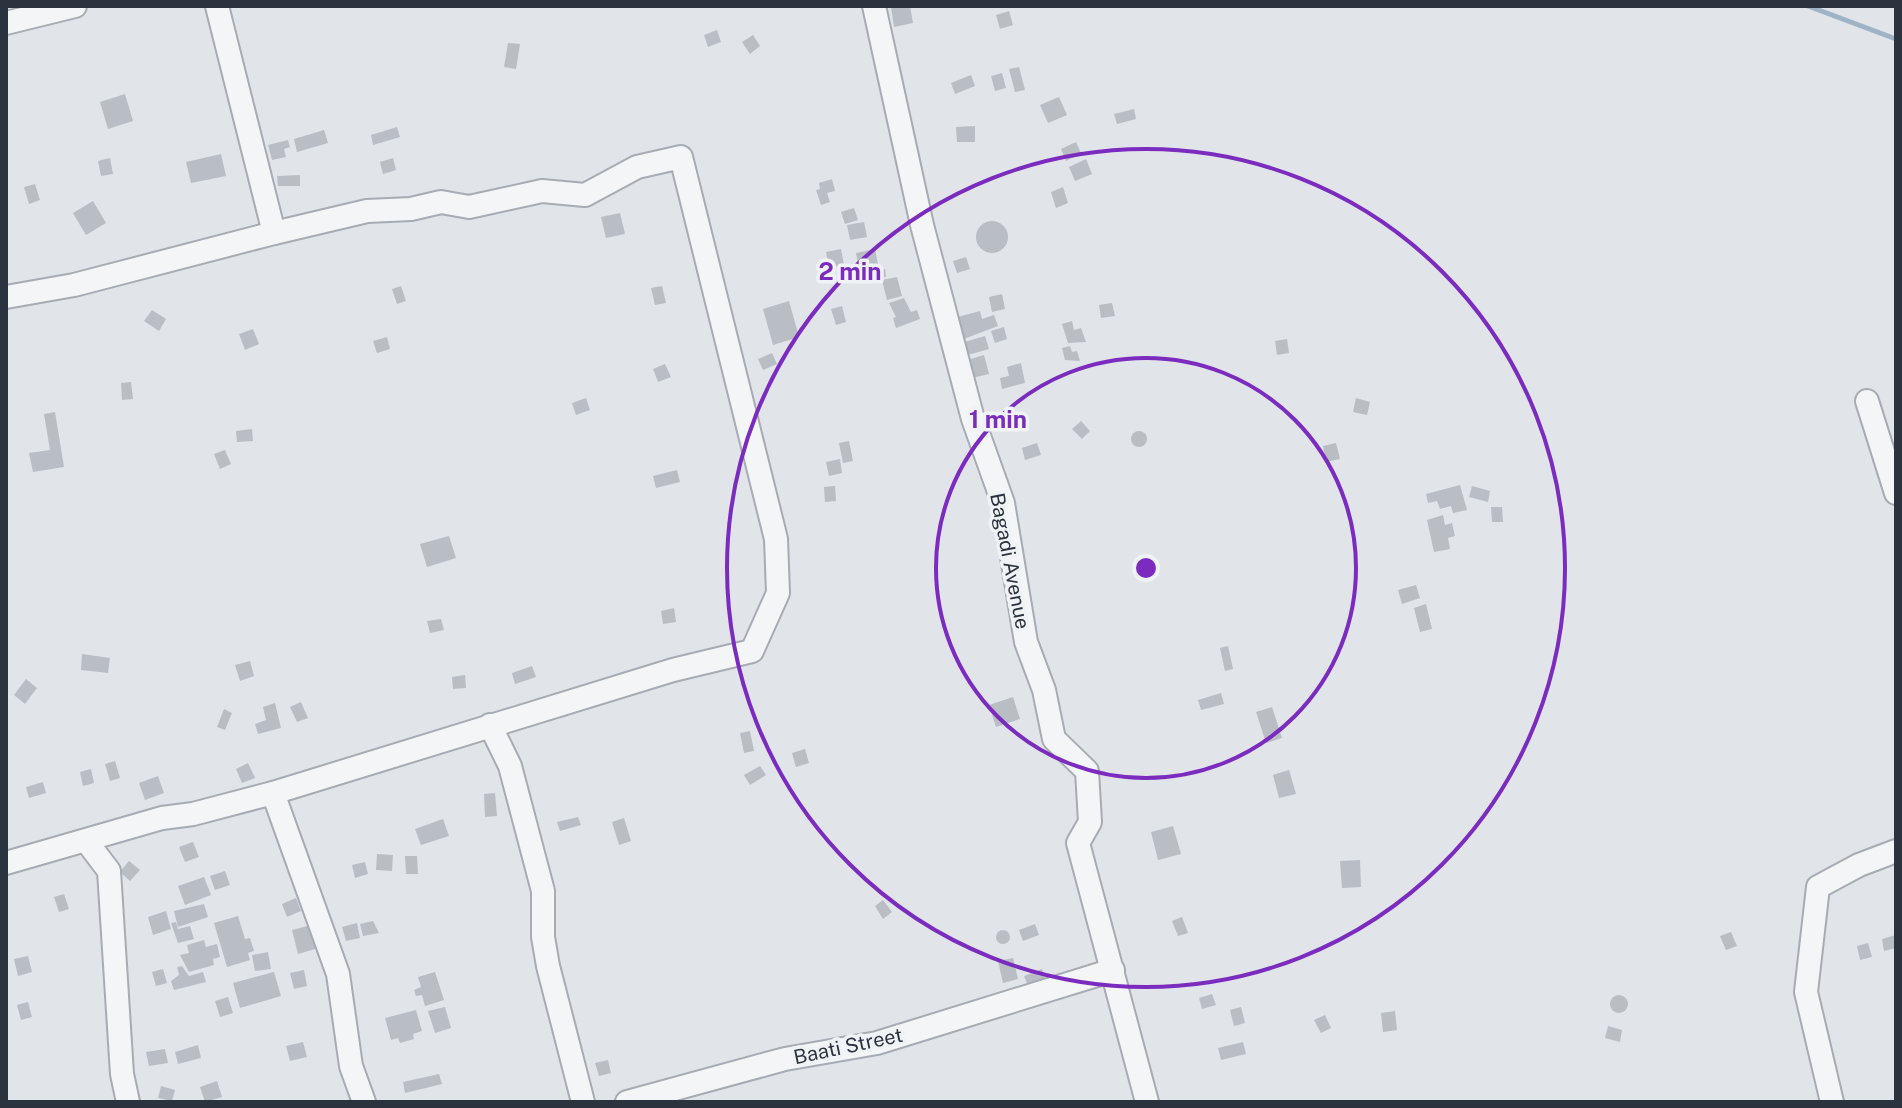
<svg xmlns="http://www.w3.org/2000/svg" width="1902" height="1108" font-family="'Public Sans',sans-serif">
<rect width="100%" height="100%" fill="#e1e4e9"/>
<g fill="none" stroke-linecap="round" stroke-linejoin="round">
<path stroke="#9fb3c6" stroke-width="5" d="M1808,6l88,33"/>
</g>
<g fill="#b9bec5">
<path d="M894,6h16l3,17 -19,4 -3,-20z"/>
<path d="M1009,11l4,14 -13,4 -4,-14z"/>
<path d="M717,30l4,12 -13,5 -4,-12z"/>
<path d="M753,35l7,11 -10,8 -8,-12z"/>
<path d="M508,43l12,1 -4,25 -12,-2z"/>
<path d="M1019,67l6,23 -10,2 -6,-23z"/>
<path d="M1002,73l4,15 -11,3 -4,-15z"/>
<path d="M971,75l4,11 -20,8 -4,-11z"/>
<path d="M125,94l8,27 -25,8 -8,-27z"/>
<path d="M1059,97l8,18 -19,8 -8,-18z"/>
<path d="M1134,109l2,10 -19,5 -3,-10z"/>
<path d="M975,126v16h-18l-1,-15z"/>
<path d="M397,127l3,10 -27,8 -2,-10z"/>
<path d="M324,130l4,13 -31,9 -3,-13z"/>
<path d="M288,140l2,7 -6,2 2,8 -14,3 -4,-15z"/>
<path d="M1076,142l5,11 -15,8 -5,-12z"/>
<path d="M221,154l5,22 -35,7 -5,-21z"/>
<path d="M110,158l3,16 -12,2 -3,-15z"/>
<path d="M393,158l3,12 -13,4 -3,-12z"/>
<path d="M1086,159l6,15 -17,7 -6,-14z"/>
<path d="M300,175v11h-22l-1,-10z"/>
<path d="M832,179l3,12 -8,2 3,9 -9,3 -5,-15 4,-1 -1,-6z"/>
<path d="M35,184l5,16 -11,4 -5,-17z"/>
<path d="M1063,187l5,16 -12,5 -5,-16z"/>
<path d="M93,201l13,22 -20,12 -13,-22z"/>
<path d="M854,208l4,12 -13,4 -4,-12z"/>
<path d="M620,213l5,21 -19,4 -5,-21z"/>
<circle cx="992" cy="237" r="16"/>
<path d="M864,222l3,15 -17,3 -3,-15z"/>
<path d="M841,249l3,16 -15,3 -3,-16z"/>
<path d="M875,249l4,21 6,-1 1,8 -25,5 -5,-29z"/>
<path d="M966,257l4,12 -13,4 -4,-12z"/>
<path d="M897,277l5,19 -15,4 -5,-20z"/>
<path d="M401,286l5,15 -9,3 -5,-15z"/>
<path d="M662,286l4,17 -11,2 -4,-17z"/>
<path d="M1002,294l3,15 -13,3 -3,-15z"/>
<path d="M904,298l7,14 6,-2 3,9 -24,9 -3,-10 3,-1 -7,-14z"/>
<path d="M789,301l10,36 -26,8 -10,-36z"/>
<path d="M1112,303l3,13 -14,2 -2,-13z"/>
<path d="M842,306l4,16 -10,3 -5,-16z"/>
<path d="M152,310l14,9 -7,12 -15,-10z"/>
<path d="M980,311l2,8 12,-4 4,11 -37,14 -7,-22z"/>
<path d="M1072,321l2,9 7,-2 5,14 -18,1 -6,-19z"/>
<path d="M1004,327l3,12 -12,4 -4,-12z"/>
<path d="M253,329l6,15 -14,6 -6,-16z"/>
<path d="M985,336l4,13 -25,7 -3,-13z"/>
<path d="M387,337l3,12 -13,4 -4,-12z"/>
<path d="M1287,339l2,14 -12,2 -2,-14z"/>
<path d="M1070,346l2,6 5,-1 3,10 -15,-1 -3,-12z"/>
<path d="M772,353l5,11 -14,6 -5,-11z"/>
<path d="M984,355l5,19 -17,4 -5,-18z"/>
<path d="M1021,363l4,20 -23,6 -2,-11 9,-2 -2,-9z"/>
<path d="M665,364l6,13 -13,5 -5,-13z"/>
<path d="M131,382l2,17 -11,1 -1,-17z"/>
<path d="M586,398l4,12 -14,5 -4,-12z"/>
<path d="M1356,398l14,4 -3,13 -14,-3z"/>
<path d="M55,412l9,55 -31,5 -4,-19 21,-3 -6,-36z"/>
<path d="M1081,421l9,10 -8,8 -10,-10z"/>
<path d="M252,429l1,12 -16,1 -1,-11z"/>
<circle cx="1139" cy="439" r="8"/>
<path d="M849,441l4,20 -10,2 -4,-20z"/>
<path d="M1037,443l4,12 -16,5 -3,-12z"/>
<path d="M1336,443l4,16 -14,3 -3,-16z"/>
<path d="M225,450l6,14 -11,5 -6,-15z"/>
<path d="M840,459l2,14 -13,3 -3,-14z"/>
<path d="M677,470l3,12 -24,6 -3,-12z"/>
<path d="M1460,485l7,25 -14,3 -2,-7 -11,3 -3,-8 -9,2 -2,-9z"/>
<path d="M835,486l1,15 -11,1 -1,-15z"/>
<path d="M1472,486l18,5 -2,11 -19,-5z"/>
<path d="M1491,507h11l1,15h-11z"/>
<path d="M1443,515l2,10 7,-2 3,13 -7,2 2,11 -16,3 -7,-32z"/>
<path d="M449,536l7,22 -29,9 -7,-23z"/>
<path d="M1416,585l4,13 -18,6 -4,-14z"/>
<path d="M1426,604l6,25 -12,3 -6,-24z"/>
<path d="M674,608l2,14 -13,2 -2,-13z"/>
<path d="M441,619l3,11 -14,3 -3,-12z"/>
<path d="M1228,646l5,23 -8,2 -5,-23z"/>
<path d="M82,654l28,4 -2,15 -27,-3z"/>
<path d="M250,661l4,15 -14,5 -5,-16z"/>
<path d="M532,666l4,11 -21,7 -3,-11z"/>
<path d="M465,675l1,13 -13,1 -1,-12z"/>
<path d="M26,679l11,9 -12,16 -11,-9z"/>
<path d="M1221,693l3,11 -23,6 -3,-10z"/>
<path d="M1013,697l7,22 -24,8 -7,-22z"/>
<path d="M301,702l7,16 -11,4 -7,-15z"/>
<path d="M275,703l6,25 -23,6 -3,-10 11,-4 -3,-13z"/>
<path d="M1272,707l10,31 -16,5 -10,-31z"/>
<path d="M224,709l8,4 -7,17 -8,-3z"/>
<path d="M750,731l4,20 -10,2 -4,-20z"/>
<path d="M805,749l4,14 -13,4 -4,-14z"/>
<path d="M115,761l5,17 -10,3 -5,-17z"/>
<path d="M248,763l7,15 -13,5 -6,-14z"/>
<path d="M760,766l6,9 -16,10 -6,-10z"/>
<path d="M91,769l3,14 -11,3 -3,-14z"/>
<path d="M1289,770l7,24 -17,4 -6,-23z"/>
<path d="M158,776l6,17 -19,7 -6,-17z"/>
<path d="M43,782l3,11 -17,5 -3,-11z"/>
<path d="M495,793l2,23 -12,1 -1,-23z"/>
<path d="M578,817l3,8 -21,6 -3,-9z"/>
<path d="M624,818l7,23 -12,4 -7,-23z"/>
<path d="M443,819l6,17 -28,9 -6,-16z"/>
<path d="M1173,826l8,28 -23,6 -7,-28z"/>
<path d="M193,842l6,15 -14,5 -6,-15z"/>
<path d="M377,854l16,1 -1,16 -16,-1z"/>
<path d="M405,856h12l1,18h-12z"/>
<path d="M1360,860l1,27 -19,1 -2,-27z"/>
<path d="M129,861l11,9 -10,11 -10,-9z"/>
<path d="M365,862l3,12 -13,4 -3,-13z"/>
<path d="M225,871l5,14 -15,5 -5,-14z"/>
<path d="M204,877l7,18 -26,10 -7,-19z"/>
<path d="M64,894l5,15 -10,3 -5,-15z"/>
<path d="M296,898l5,13 -14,6 -5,-13z"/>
<path d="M883,900l9,12 -9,7 -8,-13z"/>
<path d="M204,904l4,13 -30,10 -4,-16z"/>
<path d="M166,911l5,18 -18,6 -5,-18z"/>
<path d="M238,916l7,23 5,-1 4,13 -6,2 2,7 -23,7 -13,-44z"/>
<path d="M1182,917l6,16 -10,3 -6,-15z"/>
<path d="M373,921l6,12 -16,3 -3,-12z"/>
<path d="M176,922l2,7 12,-3 4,13 -16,4 -7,-20z"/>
<path d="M357,923l3,15 -14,3 -4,-14z"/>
<path d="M315,924l7,23 -24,7 -6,-24z"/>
<path d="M1035,924l4,11 -16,6 -4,-11z"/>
<circle cx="1003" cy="937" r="7"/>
<path d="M1731,932l6,14 -11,4 -6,-14z"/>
<path d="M1896,935v13l-12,3 -2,-12z"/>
<path d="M204,940l2,7 11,-3 3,13 -7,2 1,6 -25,7 -9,-17 9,-2 -2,-8z"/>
<path d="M1868,943l4,14 -12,3 -3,-14z"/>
<path d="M268,952l3,17 -16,2 -3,-16z"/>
<path d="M28,956l4,16 -14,4 -4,-17z"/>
<path d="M1013,958l5,21 -15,4 -5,-22z"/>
<path d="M182,966l7,10 14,-4 3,10 -32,8 -3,-9 8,-6 -2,-8z"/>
<path d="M163,969l4,14 -11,3 -4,-14z"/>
<path d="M1042,969l4,13 -17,6 -5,-12z"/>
<path d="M304,970l3,16 -13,3 -4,-16z"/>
<path d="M274,972l7,24 -41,12 -7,-25z"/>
<path d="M435,972l9,28 -19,6 -3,-11 -6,1 -2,-6 7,-3 -3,-10z"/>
<path d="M1212,994l4,11 -14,4 -3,-11z"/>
<circle cx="1619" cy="1004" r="9"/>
<path d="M228,997l5,16 -13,4 -5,-16z"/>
<path d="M28,1002l4,15 -11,3 -4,-15z"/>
<path d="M445,1007l6,21 -16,5 -7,-22z"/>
<path d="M1241,1007l4,16 -11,3 -4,-16z"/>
<path d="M416,1010l6,21 -9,3 1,5 -14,4 -2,-5 -7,2 -6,-22z"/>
<path d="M1395,1011l2,19 -14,2 -2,-19z"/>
<path d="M1325,1015l6,13 -10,5 -7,-13z"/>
<path d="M1608,1026l14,4 -2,12 -15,-4z"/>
<path d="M303,1042l4,15 -17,4 -4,-15z"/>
<path d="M1243,1042l3,12 -25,6 -3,-12z"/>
<path d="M198,1045l3,13 -23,6 -3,-12z"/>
<path d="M165,1049l3,14 -19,3 -3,-14z"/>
<path d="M608,1060l3,13 -12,3 -4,-13z"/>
<path d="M439,1074l3,10 -37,9 -2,-11z"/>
<path d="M217,1081l5,16 -17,5 -5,-15z"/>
<path d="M161,1086l14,4 -3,11 -14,-3z"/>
</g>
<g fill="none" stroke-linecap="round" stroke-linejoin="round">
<defs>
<g id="minor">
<path d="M874,6l48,219 51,194 30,84 23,139 18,48 10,49 33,32 3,51 -12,21 69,259"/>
<path d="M6,23l69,-17"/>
<path d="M6,297l68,-12 200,-52 -57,-227"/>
<path d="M1867,401l29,92"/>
<path d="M490,725l20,41 33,125v46l5,29 35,136"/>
<path d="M273,793l65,181 13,92 13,36"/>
<path d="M87,842l22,29 13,203 6,28"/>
<path d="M6,863l156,-45 31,-4 80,-21 400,-123 79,-19 26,-58 -2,-54 -95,-382 -44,10 -52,28 -43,-4 -73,16 -28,-5 -30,7 -44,2 -93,22"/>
<path d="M627,1102l158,-43 92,-16 236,-73"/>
<path d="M1832,1102l-26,-110 12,-105 41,-22 37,-14"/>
</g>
</defs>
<use href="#minor" stroke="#a7abb3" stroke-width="26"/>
<use href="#minor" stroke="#f3f5f7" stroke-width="22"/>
</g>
<g fill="none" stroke="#7b2cbf" stroke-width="4">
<circle cx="1146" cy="568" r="210"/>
<circle cx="1146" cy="568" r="419"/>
</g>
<g text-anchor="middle" stroke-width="7" stroke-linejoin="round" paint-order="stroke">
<g font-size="20" fill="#2b333f" stroke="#f0f3f6">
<text transform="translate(1010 561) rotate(79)" y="7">Bagadi Avenue</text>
<text transform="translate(848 1046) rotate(-12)" y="7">Baati Street</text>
</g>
</g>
<circle cx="1146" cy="568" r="12" fill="#7b2cbf" stroke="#f0f3f6" stroke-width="4"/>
<g font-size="24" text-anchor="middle" font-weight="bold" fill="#7b2cbf" stroke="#f0f3f6" stroke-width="7" stroke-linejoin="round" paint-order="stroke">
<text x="850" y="280">2 min</text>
<text x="998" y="428">1 min</text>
</g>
<rect width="1902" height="1108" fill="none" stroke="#2b333f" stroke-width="16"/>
</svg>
